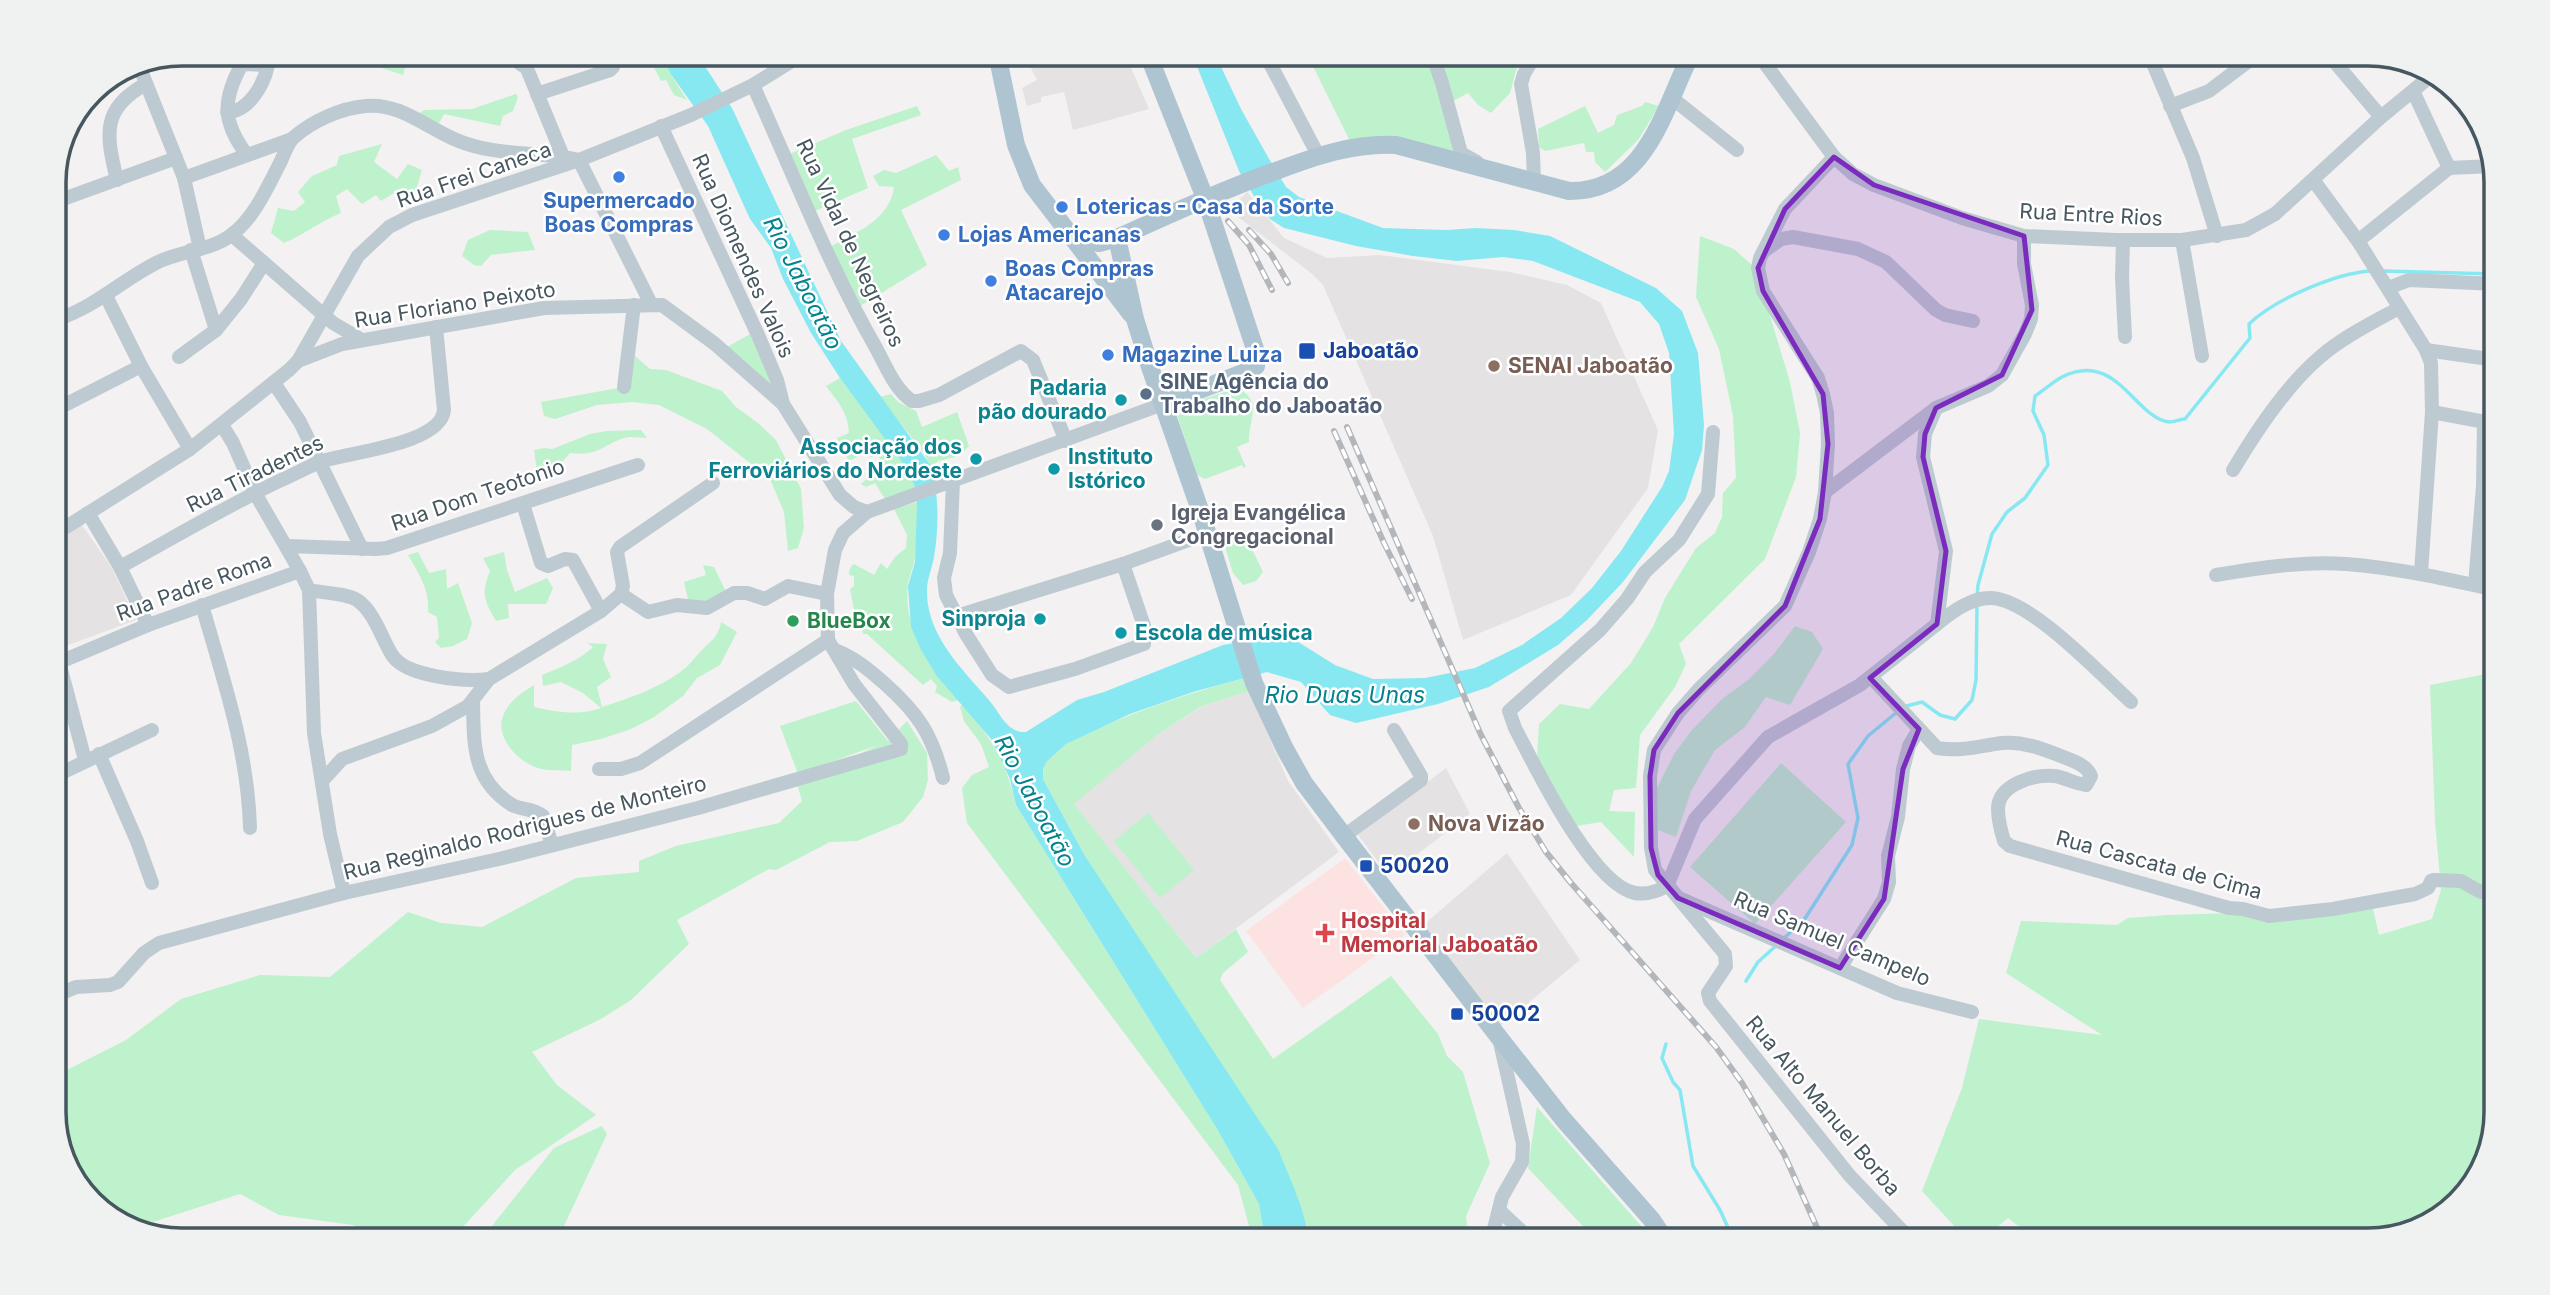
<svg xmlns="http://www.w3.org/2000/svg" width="2550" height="1295" font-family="Inter,sans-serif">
<rect width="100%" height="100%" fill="#f3f1f1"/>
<g fill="#e4e2e3">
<path d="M1024,54h101l24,55 -76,21 -9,-38 -23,5v5l-14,4 -5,-18 15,-8z"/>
<path d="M1247,192l37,46 43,20 53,-3 130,17 57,13 34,18 57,127 -10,58 -77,107 -108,45 -30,-104 -110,-251 -12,-12 -82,-63z"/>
<path d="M82,525l30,43 24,52 -81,30v-40l2,-2 -2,-5v-62z"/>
<path d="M1249,691l39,90 51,71 -143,106 -123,-155 84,-68 44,-28z"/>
<path d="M1446,768l24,46 -81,62 -31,-41z"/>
<path d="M1507,853l73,107 -88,73 -78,-100z"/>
</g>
<path fill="#fde2e2" d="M1345,858l60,77 -102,73 -57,-77z"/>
<g fill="#bef2cc">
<path d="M321,54h78l8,7 -4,14c-28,-9 -48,-19 -77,-10z"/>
<path d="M647,54h15l8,19 17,27 -13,-5 -8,-15 -5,1z"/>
<path d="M1307,54h121l29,103 -106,-14z"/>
<path d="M1435,54h110l-2,12 -25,-3 -8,30 -19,20 -13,-8 -10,-12 -15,8z"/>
<path d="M516,94l2,3 -5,14 -10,5 -3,10 -56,-12 -7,13 -20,-12 7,-5 48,-1z"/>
<path d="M1645,102l14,4 -21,34 -33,32 -10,-10 -1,-10h-8l-2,-9 -39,8 -6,-4 -1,-18 47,-23 13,27 16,-8 3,-10 25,-9z"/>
<path d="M917,106l4,9 -69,24 16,49 -55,24 -26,-57 59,-25z"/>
<path d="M382,144l-8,18 23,17 11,-15 14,6 -10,33 -13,-13 -18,11 -5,-6 -14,9 -15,-15 -11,7 5,17c-21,8 -37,22 -57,30l-13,-10 7,-25 16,3 11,-9 -7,-10 14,-16 25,-11 2,-9z"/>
<path d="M936,155l13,16 9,-4 3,13 -60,30 26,55 -70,43 -29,-60c26,-15 62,-27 66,-61l-15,-1 -6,-10 11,-6 12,3z"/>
<path d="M490,230l38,2 7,18 -44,5 -10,11 -7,-1 -12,-9 6,-16z"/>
<path d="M1700,236l34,13 28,25 8,42 20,66 10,51 -4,44 -31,82 -86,85 7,20 -11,23 -35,48 -4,53 -22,2 -5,21 26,1 -1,45 -33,-35 -25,4 -39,-66 2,-36 21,-20 29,5 42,-46 22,-36 12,-29 31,-50 19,-15 7,-16 1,-24 13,-15 -3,-62 -14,-67 -23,-52z"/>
<path d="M752,333l23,48 -6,6 -42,-40z"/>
<path d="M635,356l15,13 16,1 56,21 14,16 22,16 18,17 25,49 3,39 -6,20 -10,3 -4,-39 -14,-33 -63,-50 -48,-24 -27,-3 -35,3 -42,14 -11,-3 -3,-14 88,-16z"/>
<path d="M840,378c26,36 62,70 76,112l-31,9 -10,-16 -9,4 -5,-3 20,-19 -2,-10 -7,2 -9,-3 -14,7 -12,-23 12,-5c-1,-21 -11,-31 -23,-47z"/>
<path d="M1237,388c27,12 11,34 12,54l-12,5 9,20 -2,1 -2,-3 -37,14 -8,-4 -21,-63 3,-5z"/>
<path d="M891,394l7,8 18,9 6,16 35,-15 12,34 -10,10 -21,5 -4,5 4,15 -2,1 -11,-27 -45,-58z"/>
<path d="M641,430l6,8c-7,0 -17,-2 -23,0 -24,8 -24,18 -54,15l-9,10 -24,8 -3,-21 10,-2 8,1 38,-15 17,-3z"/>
<path d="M917,502c0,19 0,37 -2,55 -1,9 -6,18 -7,27 -5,47 21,83 51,116l-7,2 -17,-10 2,-6 -6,-7 -8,6 -56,-51h-4l-3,-22 -6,-2 -4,-21 4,-3v-10l-5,-1c0,-4 1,-9 5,-11l20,11 7,-12 6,6 8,-12 11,-9 1,-13 -13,-26z"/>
<path d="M1245,535l18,37 -7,9 -13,4 -10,-12 -9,-29z"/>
<path d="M418,552l11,21 17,-4 1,20 11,-6 14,40 -5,16 -14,7 -12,2 -6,-6 4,-4 -2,-21 -9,-5c2,-22 -9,-38 -20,-57z"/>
<path d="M504,552l3,18 8,22 32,-14 6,10 -7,16h-38l1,14 -13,3c-12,-21 -15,-27 -6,-50l-7,-13z"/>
<path d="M703,565l11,2 13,27 -21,10h-17l-5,-22 22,-7z"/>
<path d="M721,622l16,10 -17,33 -23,13 -14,18 -29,21 -23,12 -30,10 -29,6 -1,26c-10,-1 -20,0 -29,-2 -20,-3 -48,-31 -39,-53 6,-15 18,-23 31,-31v22c21,5 46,9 67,1l-18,-15 -22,-11 -18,4 -1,-11c18,-7 37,-15 51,-28l-6,-4 20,1 -4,15 8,18 -14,10 5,20c25,-8 56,-19 77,-34 10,-7 16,-16 24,-24 9,-9 16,-13 18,-27z"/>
<path d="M1795,626l17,6 11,17 -33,56 -24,-8 -21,30 -30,23 -24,41 -15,46 -23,-9 4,-40 17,-34 18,-24 30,-31 26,-19 25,-25z"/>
<path d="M2496,672v440l-13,57 -45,50 -70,22h-330l-30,-23 -27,23h-13l-46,-50 40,-103 17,-69 123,16 -96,-62 15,-52 96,4 11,-7 40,-3 205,-6 6,26 53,-16 9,-29 -6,-69 -5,-136z"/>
<path d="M1245,678l4,13 -49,16 -43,28 -83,69 122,154 40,-29 12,23 -25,21 -3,7 53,79 118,-83 47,58 9,22 16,16 27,91 -24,53 3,25h-160l-2,-14 -222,-371 -42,-77c0,-8 0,-14 5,-21 12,-14 31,-20 47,-28 49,-22 98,-38 150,-52z"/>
<path d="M856,701l32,40 19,-20 20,32 1,27 -5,17 -20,25 -46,19 -27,1 -54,28 -7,-1 -92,51 12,24 -58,56 -30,19 -69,33 25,33 39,30 -81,55 -65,71h-59l-38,-16 -74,-10 -39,-21 -109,35 -5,-1 -50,-44 -21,-63v-45l71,-36 55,-41 79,-24 70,2 78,-65 33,11 41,4 94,-49 63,-6v-11l37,-15 103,-23 23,-22 -5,-17 81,-39 -80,29 -18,-48z"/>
<path d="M963,704c29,36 42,55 53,101l201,324 42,75 6,37h-12l-15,-56 -271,-362 -5,-35 10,-13 17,-8 -8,-23 -17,-23 -4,-14z"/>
<path d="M1781,763l65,59 -91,102 -65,-57z"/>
<path d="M1148,813l46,57 -34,28 -46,-57z"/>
<path d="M1537,1107l117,134h-57l-69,-73z"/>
<path d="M602,1126l5,8 -44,94v13h-83l74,-93z"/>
</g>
<path fill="#88e8f2" d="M662,54h35l35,54 109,233 90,125c8,27 8,62 3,91 -2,12 -8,24 -7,37 1,42 35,75 61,105 12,13 18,34 38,33l51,-32 27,-8 119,-47 34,-6 38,1 40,25 38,14 52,-1 50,-10 47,-23 39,-27 31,-30 29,-37 41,-64 7,-16 5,-37 -5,-81 -10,-29 -19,-22 -107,-41 -30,-4 -46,4 -44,-5 -57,-10 -72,-18 -14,-9 -10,-13 -21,-35 -47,-117h23l26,55 27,48 18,30 13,10 84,31 64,2 29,-2 38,2 36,6 106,52 26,23 16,42 6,72 -2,25 -17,50 -62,82 -36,38 -29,25 -69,42 -51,17 -82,19 -26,-8 -29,-33 -34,-10 -74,20 -63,22 -64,30 -20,18 -3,7v10l42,77 193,293c12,30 27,60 31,92h-44l-6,-37 -42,-75 -201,-324 -6,-26 -19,-40 -55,-64 -15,-25 -10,-23 -3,-41 7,-24 2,-60 -1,-12 -8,-20 -68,-92 -29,-45 -28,-54 -12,-31 -21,-29 -42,-93 -38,-53z"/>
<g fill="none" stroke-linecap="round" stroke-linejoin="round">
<g stroke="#88e8f2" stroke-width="3.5">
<path d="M2382,271l114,3"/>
<path d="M1977,598l1,-13 14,-51 15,-22 18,-14 23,-33 -4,-30 -11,-24 2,-15c9,-6 18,-14 27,-19 54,-28 73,41 107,45 5,0 12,-3 16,-3l65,-81 -1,-14c26,-25 87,-51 122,-53"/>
<path d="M1903,707l19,-5 18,13 15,4 17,-19 4,-20 1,-75"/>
<path d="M1783,939l21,-19 48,-75 6,-27 -10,-54 20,-28 29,-24"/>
<path d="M1746,981l12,-19 20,-18"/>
<path d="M1666,1044l-4,14 11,24 7,8 13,76 27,44 14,31"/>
</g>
<g stroke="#becad1" stroke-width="14">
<path d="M403,54l11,5 23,-5"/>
<path d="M506,54l19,13"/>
<path d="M521,54l45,110"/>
<path d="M1265,54l53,101"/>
<path d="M1432,54l10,29 19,70 16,9"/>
<path d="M1758,54l76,103 19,17 21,11 88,33 62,18 92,4h66l64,-10 29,-16 106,-97 51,-42"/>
<path d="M2149,54l44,104 24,78"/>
<path d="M2328,54l53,63"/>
<path d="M138,63l46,115 16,71"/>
<path d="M2154,64l17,-10"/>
<path d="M753,85c40,88 75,179 123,263 10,18 19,42 36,53h7l20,-6 82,-44 12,9 33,81"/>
<path d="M537,94l73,-24 3,-3v-13"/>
<path d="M1672,98l65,52"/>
<path d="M2170,106l39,-15 49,-37"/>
<path d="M227,112c22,0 37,-28 41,-47l-26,-1c-20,36 -20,58 5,91"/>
<path d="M661,126l97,209 19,45 6,24"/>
<path d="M1834,157l-49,52 -25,49 -2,10 5,23 55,87 5,16 4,19 1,31 -3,48 -5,27 -11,33 -24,54 -86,83 -21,24 -24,37 -4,26 1,72 4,22 70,84 1,12 -18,27 2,8 140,175 62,65"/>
<path d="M2449,168l44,-2"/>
<path d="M184,178l108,-39"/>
<path d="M117,180c-11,-45 -16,-72 29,-96"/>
<path d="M2314,181l44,60 68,109 5,13 1,49 -11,161"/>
<path d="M1534,183l-1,-30 -12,-69 3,-10 12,-20"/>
<path d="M55,202l121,-44"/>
<path d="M232,235l101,88 29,17"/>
<path d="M2123,240l-1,38 3,59"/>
<path d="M2182,240l20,116"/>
<path d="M2358,241l91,-73 -36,-77"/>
<path d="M191,250l25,80"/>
<path d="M1764,251l17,-12 12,-2 65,12 28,13 50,48 9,5 28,6"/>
<path d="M2388,288l21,-8 87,4"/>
<path d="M106,296l35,70 49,83"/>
<path d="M55,320c41,-13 64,-38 101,-57 23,-12 53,-12 74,-27 24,-17 38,-50 51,-75 3,-7 7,-18 12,-23 19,-17 48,-30 73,-32 34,-3 58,20 88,33 40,18 84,12 125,21l72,144"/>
<path d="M2426,350l70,10"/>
<path d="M179,357l37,-27 25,-31 23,-36"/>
<path d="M298,361l44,-17 202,-36 118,-3 53,39 68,60 57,91 14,12 13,5"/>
<path d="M274,383l26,39 62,127"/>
<path d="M624,387l10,-82"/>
<path d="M55,410l86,-44"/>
<path d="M2432,412l64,12"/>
<path d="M222,425l11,18 22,50 45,78"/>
<path d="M1713,432l-5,62 -29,46 -34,32 -18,27 -27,31 -91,81 6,17c20,38 77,157 120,165 11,2 23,-2 32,-7l28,-67 73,-82 92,-52 77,-61 9,-73 -23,-94 2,-23 11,-26"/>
<path d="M2233,470c22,-37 54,-85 87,-113 23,-20 52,-34 79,-49"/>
<path d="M953,481l-3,72 -6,25 2,17 20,39 26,41 17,12 66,-18 69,-25 1,-15 -22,-65"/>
<path d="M1825,492l111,-84 52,-22 14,-11 23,-41 6,-15 1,-14 -8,-41v-28"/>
<path d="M523,504l18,59 7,3 17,-7 8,1 28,51"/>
<path d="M88,513l32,54 28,58"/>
<path d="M55,534l135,-85 99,-79 9,-9 60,-105 31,-29 23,-12 167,-55 112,-45 62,-30 50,-31"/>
<path d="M287,546l88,3 12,-1 251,-83"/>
<path d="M120,567c53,-29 105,-60 159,-86 15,-6 29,-15 44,-20 28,-9 118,-17 121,-51l-8,-83"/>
<path d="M2216,575c42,-7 86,-14 130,-11 51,4 100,15 150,26"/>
<path d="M2475,585l8,-99 1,-65"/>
<path d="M309,590l5,143 16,101 14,59"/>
<path d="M621,594l27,18 29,-7 30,3 27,-15h13l18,6 23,-13 39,8"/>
<path d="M202,605c21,74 46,145 48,223"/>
<path d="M957,616l166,-52 85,-31"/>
<path d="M1937,624c15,-12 33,-26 53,-26 40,0 111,77 141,104"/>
<path d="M835,650c20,8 33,19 49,33 34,30 48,51 59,95"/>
<path d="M59,662l26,98"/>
<path d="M55,664l93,-39 152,-54 9,19c14,3 36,3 48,10 17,11 25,39 35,55 14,22 73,27 97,24"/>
<path d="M1871,677l66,71c25,4 41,-2 65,-5 23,-2 43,7 64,15 10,4 21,8 25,18l-5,9c-10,-1 -20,-7 -31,-9 -20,-2 -57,8 -57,33 0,10 3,22 6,32l6,5 219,62 14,1 26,7 64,-7 82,-15 13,-6 3,-7 3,-1 27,1 18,10 17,5"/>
<path d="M473,701c1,41 -2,78 39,104 10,5 21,3 31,11l9,29"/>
<path d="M99,754l38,87 15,42"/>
<path d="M599,769h22l19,-6 188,-123"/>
<path d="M55,776l97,-46"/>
<path d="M323,780l19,-21 90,-33 36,-20 21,-27 112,-68 20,-17 2,-8 -6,-34 3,-5 93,-64"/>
<path d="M1344,836l77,-56v-4l-27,-46"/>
<path d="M1681,899l216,94 75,19"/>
<path d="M1840,968l44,-69 5,-17 -1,-26 10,-39 5,-48 6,-23 10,-17"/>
<path d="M55,996l21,-9 34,-2 8,-3 26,-29 15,-10 185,-50 155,-34 199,-51 203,-59v-5l-47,-60 -26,-44 -1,-46 8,-44 8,-17 24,-21 296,-108"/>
<path d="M1499,1210l33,31"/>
<path d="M1491,1241l11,-44 20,-35 1,-18 -24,-106"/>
</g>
<g stroke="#afc4d1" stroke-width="18">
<path d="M997,54l19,91 16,40 99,129"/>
<path d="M1148,54l57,144 52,157 -1,11 -13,7 -80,31"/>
<path d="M1117,238l18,81 15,48 51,146 53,170 31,66 19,34 40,53 154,200 65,83 89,101 14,21"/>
<path d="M1074,239l25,4 18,-5c52,-23 104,-48 159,-67 40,-15 77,-28 120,-26l173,46c77,1 94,-80 122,-137"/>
</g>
<defs>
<g id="rail">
<path d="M1228,221l21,24 23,45"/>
<path d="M1249,230l22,24 17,29"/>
<path d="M1347,427l134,308 38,73 27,44 25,31 145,164 26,36 42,71 39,87"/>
<path d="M1334,431l50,112 28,56"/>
</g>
</defs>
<use href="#rail" stroke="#b3b7bc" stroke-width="6"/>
<use href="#rail" stroke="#fff" stroke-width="3.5" stroke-dasharray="10" stroke-linecap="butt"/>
</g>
<path fill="#7b2cbf" fill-opacity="0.2" stroke="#7b2cbf" stroke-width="5" stroke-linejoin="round" d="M1834,157l40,28 150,51 8,74 -30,65 -66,33 -11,26 -2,23 23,94 -9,73 -67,54 49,51 -16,40 -19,130 -44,69 -162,-70 -20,-23 -7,-27 -1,-72 4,-26 24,-37 107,-107 35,-87 8,-75 -5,-50 -60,-103 -5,-23 27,-59z"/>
<g fill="#3f7fe0" stroke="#fff" stroke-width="2.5">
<circle cx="619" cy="177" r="7"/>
<circle cx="1062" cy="207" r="7"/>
<circle cx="944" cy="235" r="7"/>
<circle cx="991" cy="281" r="7"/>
<circle cx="1108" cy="355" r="7"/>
</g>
<g fill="#1a4fb4" stroke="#fff" stroke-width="2.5">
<rect x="1298" y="342" width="18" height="18" rx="3.5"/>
<rect x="1359" y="859" width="14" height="14" rx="3.5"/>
<rect x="1450" y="1007" width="14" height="14" rx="3.5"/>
</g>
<g fill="#8d6e63" stroke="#fff" stroke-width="2.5">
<circle cx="1494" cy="366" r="7"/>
<circle cx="1414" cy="824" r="7"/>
</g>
<circle fill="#5c6f8a" stroke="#fff" stroke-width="2.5" cx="1146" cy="394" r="7"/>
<g fill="#0f9aa8" stroke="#fff" stroke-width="2.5">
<circle cx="1121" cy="400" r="7"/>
<circle cx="976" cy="459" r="7"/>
<circle cx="1054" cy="469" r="7"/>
<circle cx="1040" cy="619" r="7"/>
<circle cx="1121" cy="633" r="7"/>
</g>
<circle fill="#6b7280" stroke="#fff" stroke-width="2.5" cx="1157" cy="525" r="7"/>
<circle fill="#2e9e5b" stroke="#fff" stroke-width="2.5" cx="793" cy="621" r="7"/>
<path fill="#e0444e" stroke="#fff" stroke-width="2.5" d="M1321.5 922.5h7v7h7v7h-7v7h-7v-7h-7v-7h7z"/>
<g text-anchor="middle" stroke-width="5" stroke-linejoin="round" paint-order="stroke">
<g font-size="21" fill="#475760" stroke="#fff">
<text transform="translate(474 175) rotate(-19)" y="7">Rua Frei Caneca</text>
<text transform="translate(2091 215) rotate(3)" y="7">Rua Entre Rios</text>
<text transform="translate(850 243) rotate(65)" y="7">Rua Vidal de Negreiros</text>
<text transform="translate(743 256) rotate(66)" y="7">Rua Diomendes Valois</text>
<text transform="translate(455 305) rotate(-9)" y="7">Rua Floriano Peixoto</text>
<text transform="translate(255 474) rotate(-26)" y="7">Rua Tiradentes</text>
<text transform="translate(478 495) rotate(-19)" y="7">Rua Dom Teotonio</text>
<text transform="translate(194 587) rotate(-20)" y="7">Rua Padre Roma</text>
<text transform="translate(525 828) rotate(-14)" y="7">Rua Reginaldo Rodrigues de Monteiro</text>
<text transform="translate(2159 865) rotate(15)" y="7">Rua Cascata de Cima</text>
<text transform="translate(1832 939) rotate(23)" y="7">Rua Samuel Campelo</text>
<text transform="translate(1823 1106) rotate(50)" y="7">Rua Alto Manuel Borba</text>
</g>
<g font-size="21" font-weight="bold" fill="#366cbe" stroke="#fff" text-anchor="start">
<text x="619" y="208" text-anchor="middle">Supermercado<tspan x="619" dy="24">Boas Compras</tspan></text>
<text x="1076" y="214">Lotericas - Casa da Sorte</text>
<text x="958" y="242">Lojas Americanas</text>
<text x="1005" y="276">Boas Compras<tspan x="1005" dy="24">Atacarejo</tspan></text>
<text x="1122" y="362">Magazine Luiza</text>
</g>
<g font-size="21" font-weight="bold" fill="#164399" stroke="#fff" text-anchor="start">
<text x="1323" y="358">Jaboatão</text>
<text x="1380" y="873">50020</text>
<text x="1471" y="1021">50002</text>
</g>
<g font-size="21" font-weight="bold" fill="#785e54" stroke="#fff" text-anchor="start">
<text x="1508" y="373">SENAI Jaboatão</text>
<text x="1428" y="831">Nova Vizão</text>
</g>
<g font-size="21" font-weight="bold" fill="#4e5e75" stroke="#fff" text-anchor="start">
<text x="1160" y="389">SINE Agência do<tspan x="1160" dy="24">Trabalho do Jaboatão</tspan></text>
</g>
<g font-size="21" font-weight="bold" fill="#0d838f" stroke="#fff" text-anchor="end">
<text x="1107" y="395">Padaria<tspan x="1107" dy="24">pão dourado</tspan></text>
<text x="962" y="454">Associação dos<tspan x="962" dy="24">Ferroviários do Nordeste</tspan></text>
<text x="1068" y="464" text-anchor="start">Instituto<tspan x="1068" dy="24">Istórico</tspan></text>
<text x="1026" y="626">Sinproja</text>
<text x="1135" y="640" text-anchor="start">Escola de música</text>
</g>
<g font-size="21" font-weight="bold" fill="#5b616d" stroke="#fff" text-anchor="start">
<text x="1171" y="520">Igreja Evangélica<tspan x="1171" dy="24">Congregacional</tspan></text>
</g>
<g font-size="21" font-weight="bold" fill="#27864d" stroke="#fff" text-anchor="start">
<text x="807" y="628">BlueBox</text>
</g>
<g font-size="21" font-weight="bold" fill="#be3a42" stroke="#fff" text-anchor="start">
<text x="1341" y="928">Hospital<tspan x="1341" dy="24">Memorial Jaboatão</tspan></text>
</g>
<g font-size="23" font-style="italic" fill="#06828e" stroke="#fff">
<text transform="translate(803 283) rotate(63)" y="8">Rio Jaboatão</text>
<text x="1345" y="703">Rio Duas Unas</text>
<text transform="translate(1035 801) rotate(62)" y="8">Rio Jaboatão</text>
</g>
</g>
<path d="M0 0H2550V1295H0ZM182 66H2368A116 116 0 0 1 2484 182V1112A116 116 0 0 1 2368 1228H182A116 116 0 0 1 66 1112V182A116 116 0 0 1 182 66Z" fill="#f0f2f2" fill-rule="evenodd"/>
<path fill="none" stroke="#475760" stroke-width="3.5" d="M182 66H2368A116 116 0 0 1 2484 182V1112A116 116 0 0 1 2368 1228H182A116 116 0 0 1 66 1112V182A116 116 0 0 1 182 66Z"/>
</svg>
